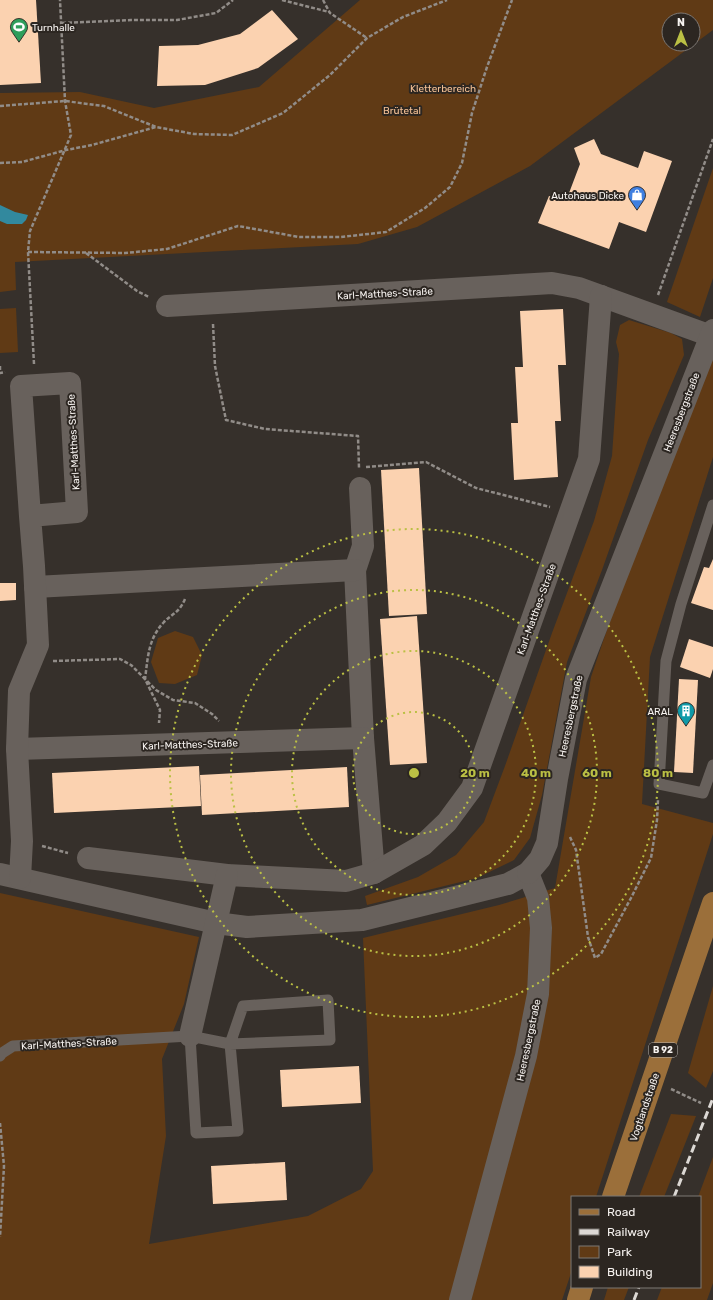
<svg xmlns="http://www.w3.org/2000/svg" width="713" height="1300" font-family="Rubik,sans-serif">
<rect width="100%" height="100%" fill="#36302b"/>
<g fill="#603a15" fill-rule="evenodd">
<path d="M360,0h353v30l-183,136 -113,61 -59,17 -343,18 1,28 -16,2v-199l80,-1 74,16 105,-21zM669,20h24v24h-24z"/>
<path d="M713,168v110l-13,39 -33,-15z"/>
<path d="M16,308l2,44 -18,1v-44z"/>
<path d="M629,320l42,13 11,6 2,16 -36,85 -46,130 -35,92 -25,133 -12,43 -16,22 -37,18 -110,27 -2,-9 53,-19 38,-22 28,-33 21,-56 47,-133 42,-112 18,-65 7,-102 -3,-12 4,-17z"/>
<path d="M713,357v100l-63,200 -8,147 71,19v11l-117,363h-24v73l-10,30h-562v-407l199,44 -15,67 -22,55 4,77 -17,108 159,-28 53,-27 12,-18 -10,-233 136,-33 56,-17 36,-211 30,-89z"/>
<path d="M175,631l18,6 9,18 -5,20 -22,9 -16,-1 -8,-21 7,-24z"/>
<path d="M713,986v85l-7,17 -18,-15z"/>
<path d="M671,1114l25,2 -32,81h-25z"/>
<path d="M713,1157v126l-6,17h-50l5,-13h38v-90h-2z"/>
<path d="M608,1287h21l-5,13h-20z"/>
</g>
<path fill="#32899e" d="M0,205l15,7 13,3 -2,5 -4,4h-15l-7,-3z"/>
<g fill="#fbd2b0">
<path d="M0,0h36l5,83 -41,2z"/>
<path d="M272,10l26,29 -40,29 -53,17 -48,1 2,-40 39,-1 42,-11z"/>
<path d="M594,139l7,15 37,14 6,-17 28,10 -26,71 -27,-10 -10,27 -71,-26 11,-27 17,5 14,-37 -6,-16z"/>
<path d="M563,309l3,56h-8l3,56h-6l3,56 -44,3 -3,-57h7l-3,-56h8l-3,-56z"/>
<path d="M419,468l8,146 -38,2 -8,-146z"/>
<path d="M713,559v51l-22,-7 13,-36 5,1z"/>
<path d="M0,583h16v17l-16,1z"/>
<path d="M417,616l10,147 -37,2 -10,-146z"/>
<path d="M689,639l24,8v22l-3,9 -30,-11z"/>
<path d="M679,679l19,1 -5,93 -19,-1z"/>
<path d="M199,766l2,40 -147,7 -2,-40z"/>
<path d="M347,767l2,40 -147,8 -2,-40z"/>
<path d="M359,1066l2,37 -79,4 -2,-37z"/>
<path d="M285,1162l2,38 -74,4 -2,-38z"/>
</g>
<g fill="none" stroke-linecap="round" stroke-linejoin="round">
<g stroke="#918c88" stroke-width="2.5" stroke-dasharray="4 2" stroke-linecap="butt">
<path d="M282,0l47,12"/>
<path d="M323,0l7,13 37,25"/>
<path d="M62,23l69,-3h46l39,-7 17,-13"/>
<path d="M0,106l65,-5 39,5 52,21 38,7 38,1 51,-22 47,-38 37,-37 36,-21 44,-17"/>
<path d="M0,163l22,-1 44,-12 26,-5 64,-18"/>
<path d="M28,252l97,1 42,-4 71,-23 61,11h42l45,-5 39,-24 25,-21 12,-24 10,-50 15,-46 25,-67"/>
<path d="M86,253l51,38 12,6"/>
<path d="M658,295l55,-156"/>
<path d="M213,324l2,42 11,54 39,9 93,7 1,32"/>
<path d="M34,364l-6,-112 2,-21 41,-96 -6,-34 -5,-101"/>
<path d="M0,366v7l5,-1"/>
<path d="M366,467l60,-5 50,26 74,19"/>
<path d="M185,599c-6,14 -12,14 -21,23 -16,17 -16,35 -19,57l11,11 17,10 22,3 17,11 7,7"/>
<path d="M53,661l67,-2 11,6 14,14 15,31 -1,13"/>
<path d="M570,837l6,13 12,87 7,21 6,-4 30,-56 20,-40 6,-38 1,-20"/>
<path d="M42,846l26,7"/>
<path d="M671,1089l30,14"/>
<path d="M0,1123l4,43 -4,71"/>
</g>
<g stroke="#68615c" stroke-width="11">
<path d="M713,505l-32,99 -15,57 -7,123 44,9 10,-28"/>
<path d="M0,1056l2,-3 11,-7 177,-10 40,8 100,-4 -2,-40 -85,6 -13,38 8,87 -42,2 -6,-97"/>
</g>
<g stroke="#68615c" stroke-width="22">
<path d="M167,306l385,-23 27,5 132,48"/>
<path d="M360,488l3,58 -8,24 8,168 11,135"/>
<path d="M35,587l320,-17"/>
<path d="M17,749l346,-11"/>
<path d="M88,858l139,17 119,6 28,-8 49,-28 24,-23 25,-34 117,-329 12,-163"/>
<path d="M0,874l216,49 31,4 115,-7 146,-36 20,-11 10,25 3,30 -3,66 -12,62 -66,244"/>
<path d="M20,878l2,-37 -5,-92 2,-58 19,-46 -4,-79 -4,-50 -9,-130 49,-3 7,129 -47,4"/>
<path d="M190,1036l37,-161"/>
</g>
<path stroke="#68615c" stroke-width="22" d="M528,873l12,-14 7,-16 10,-64 19,-100 137,-349"/>
<g stroke="#9b6f3a" stroke-width="22">
<path d="M613,1197l100,-294"/>
<path d="M578,1300l4,-13"/>
</g>
<g stroke="#dcd8d4" stroke-width="3" stroke-dasharray="8 4" stroke-linecap="butt">
<path d="M674,1197l39,-99"/>
<path d="M634,1300l5,-13"/>
</g>
</g>
<g fill="none" stroke="#bbc044" stroke-width="2" stroke-dasharray="2 4">
<circle cx="414" cy="773" r="61"/>
<circle cx="414" cy="773" r="122"/>
<circle cx="414" cy="773" r="183"/>
<circle cx="414" cy="773" r="244"/>
</g>
<defs>
<symbol id="stadium-pin" viewBox="-11 -11 22 30"><path d="M0 17L-7.5 6A9.5 9.5 0 1 1 7.5 6Z" fill="#2e9e5b" stroke="#2c2621"/><path d="M0-5a6.5 5 0 1 0 0 10a6.5 5 0 1 0 0-10ZM-3.5-1.8h7v3.6h-7Z" fill="#fff"/></symbol>
<symbol id="shop-pin" viewBox="-11 -11 22 30"><path d="M0 17L-7.5 6A9.5 9.5 0 1 1 7.5 6Z" fill="#3f7fe0" stroke="#2c2621"/><path d="M-5-2.5h2.3a2.7 3.5 0 0 1 5.4 0H5L5.5 6h-11ZM-1.5-2.5h3a1.5 2.3 0 0 0-3 0Z" fill="#fff"/></symbol>
<symbol id="building-pin" viewBox="-11 -11 22 30"><path d="M0 17L-7.5 6A9.5 9.5 0 1 1 7.5 6Z" fill="#0f9aa8" stroke="#2c2621"/><path d="M-4-6H4V6H1V3H-1V6H-4ZM-2.5-4.3h1.7v1.8h-1.7ZM.8-4.3h1.7v1.8H.8ZM-2.5-1h1.7V.8h-1.7ZM.8-1h1.7V.8H.8Z" fill="#fff"/></symbol>
</defs>
<g fill-rule="evenodd">
<use href="#stadium-pin" x="9" y="17" width="20" height="27"/>
<use href="#shop-pin" x="627" y="185" width="20" height="27"/>
<use href="#building-pin" x="676" y="701" width="20" height="27"/>
</g>
<g text-anchor="middle" stroke-width="4" stroke-linejoin="round" paint-order="stroke">
<rect fill="#2c2621" stroke="#bab6b2" stroke-width="1" x="649" y="1043" width="28" height="14" rx="3"/>
<g font-size="9" font-weight="bold" fill="#f7f3f0">
<text x="663" y="1053">B 92</text>
</g>
<g font-size="10" fill="#f7f3f0" stroke="#2c2621" text-anchor="end">
<text x="32" y="31" text-anchor="start">Turnhalle</text>
<text x="624" y="199">Autohaus Dicke</text>
<text x="673" y="715">ARAL</text>
</g>
<g font-size="10" fill="#f6c296" stroke="#2c2621">
<text x="443" y="92">Kletterbereich</text>
<text x="402" y="114">Brütetal</text>
</g>
<g font-size="10" fill="#f7f3f0" stroke="#2c2621">
<text transform="translate(385 293) rotate(-3)" y="4">Karl-Matthes-Straße</text>
<text transform="translate(681 412) rotate(-69)" y="4">Heeresbergstraße</text>
<text transform="translate(73 442) rotate(-93)" y="4">Karl-Matthes-Straße</text>
<text transform="translate(536 609) rotate(-70)" y="4">Karl-Matthes-Straße</text>
<text transform="translate(570 716) rotate(-78)" y="4">Heeresbergstraße</text>
<text transform="translate(190 744) rotate(-2)" y="4">Karl-Matthes-Straße</text>
<text transform="translate(528 1040) rotate(-78)" y="4">Heeresbergstraße</text>
<text transform="translate(69 1043) rotate(-3)" y="4">Karl-Matthes-Straße</text>
<text transform="translate(644 1107) rotate(-71)" y="4">Vogtlandstraße</text>
</g>
</g>
<circle cx="414" cy="773" r="6" fill="#bbc044" stroke="#2c2621" stroke-width="2"/>
<g font-size="12" text-anchor="middle" font-weight="bold" fill="#bbc044" stroke="#2c2621" stroke-width="4" stroke-linejoin="round" paint-order="stroke">
<text x="475" y="777">20 m</text>
<text x="536" y="777">40 m</text>
<text x="597" y="777">60 m</text>
<text x="658" y="777">80 m</text>
</g>
<rect x="571" y="1196" width="130" height="92" fill="#2c2621" stroke="#7d7874"/>
<rect x="579" y="1209" width="20" height="6" fill="#9b6f3a" stroke="#7d7874"/>
<text x="607" y="1216" font-size="12" fill="#f7f3f0">Road</text>
<rect x="579" y="1229" width="20" height="6" fill="#dcd8d4" stroke="#7d7874"/>
<text x="607" y="1236" font-size="12" fill="#f7f3f0">Railway</text>
<rect x="579" y="1246" width="20" height="12" fill="#603a15" stroke="#7d7874"/>
<text x="607" y="1256" font-size="12" fill="#f7f3f0">Park</text>
<rect x="579" y="1266" width="20" height="12" fill="#fbd2b0" stroke="#7d7874"/>
<text x="607" y="1276" font-size="12" fill="#f7f3f0">Building</text>
<g transform="translate(681 32)"><circle r="19" fill="#2c2621" stroke="#7d7874"/>
<path d="M0-3L7 15L0 10L-7 15Z" fill="#bbc044"/>
<text y="-6" font-size="11" font-weight="bold" text-anchor="middle" fill="#f7f3f0">N</text>
</g>
</svg>
